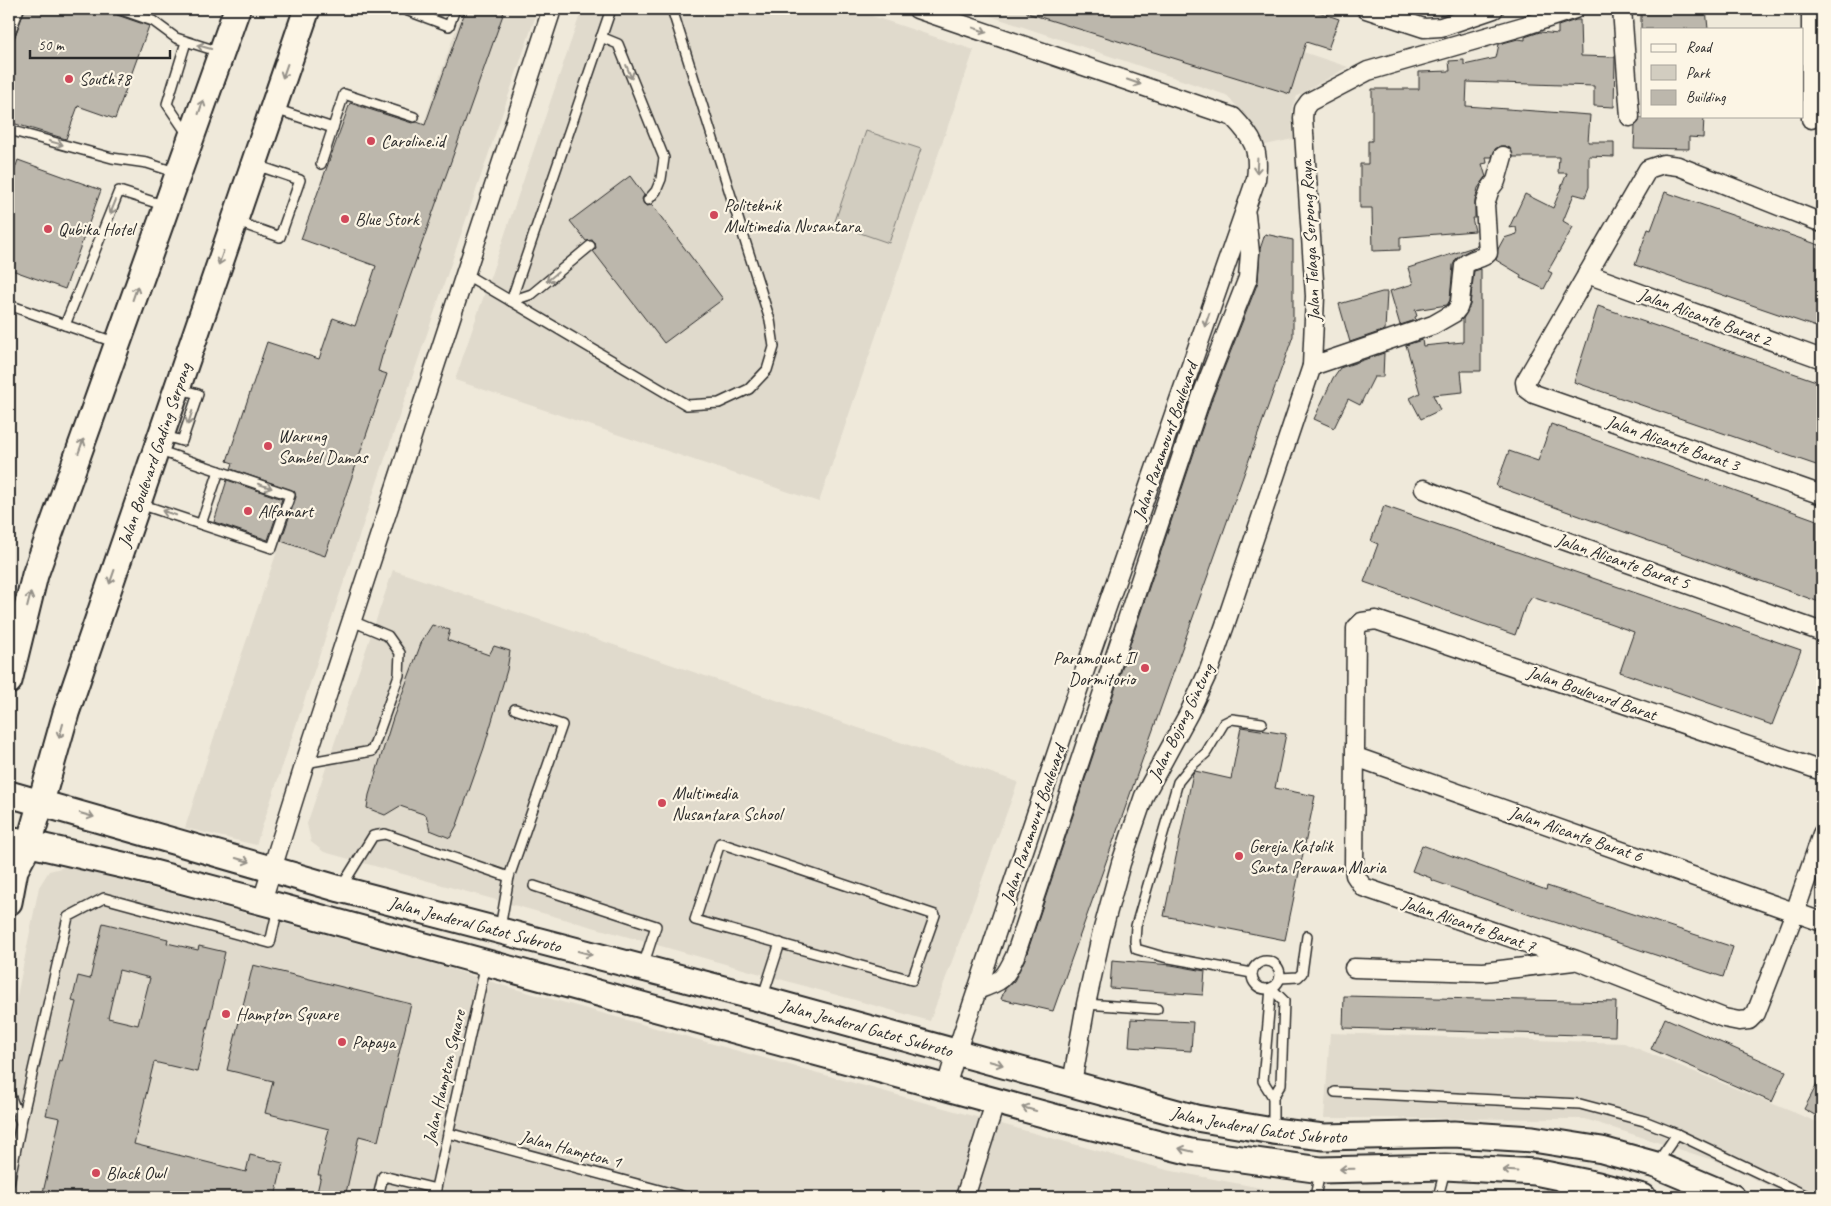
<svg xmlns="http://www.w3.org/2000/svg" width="1831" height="1206" font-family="Caveat,sans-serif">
<rect width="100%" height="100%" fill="#efe9da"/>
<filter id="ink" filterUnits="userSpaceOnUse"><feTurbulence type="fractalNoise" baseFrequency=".02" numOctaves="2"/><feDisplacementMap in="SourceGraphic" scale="10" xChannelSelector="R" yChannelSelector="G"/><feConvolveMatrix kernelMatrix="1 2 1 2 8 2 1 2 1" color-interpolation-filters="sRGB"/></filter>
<g filter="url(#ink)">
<g fill="#e0dacc">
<path d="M463,9h75l-124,363 -158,473 -71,-17 39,-122z"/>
<path d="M582,9h269l123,41 -155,452 -364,-122z"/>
<path d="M970,9h204l174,58 -51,29 -5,11 1,32 -32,7 -9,-24 -26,-27z"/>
<path d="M393,570l625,212 -88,239 -606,-169 -13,-10 -4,-18z"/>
<path d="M69,866l366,98 73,23 659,183 115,22 91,4 113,-7 49,8h-1526v-161l30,-149 10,-16z"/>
<path d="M1330,1033l294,10 198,81v73h-32l-68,-34 -137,-44 -261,-1z"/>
</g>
<path fill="#d2cdc0" stroke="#7e7c76" d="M866,131l55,18 -32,94 -55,-19z"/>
<g fill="#bcb7ac" stroke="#2b2b2b" fill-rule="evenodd">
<path d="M25,9h88l4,6 32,11 -34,93 -37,-13 -12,33 -57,-17v-70z"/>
<path d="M466,9h39l-123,347 -4,15 9,3 -62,182 -44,-15 15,-44 -2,-6 -63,-22 2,-6 -6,-2 40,-119 52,17 14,-41 22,8 15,-42 6,-18 -75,-27 49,-136 62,20 5,-1 8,3z"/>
<path d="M1027,9h283l29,10 -11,30 -22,-7 -16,52 -263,-81z"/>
<path d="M1641,9h65l2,20h-67z"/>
<path d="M1576,20h4l1,36 34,1 -1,50 -20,-1v-20l-127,-4 -1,24 124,9 -2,27h26v15l-25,-1v31l-4,10 -11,-3 -11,27 10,6 -25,44 4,2 -8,16 -24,-11 1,-3 -25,-15 2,-11 6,-11 13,-4 -1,-7 -7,1 16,-34 28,14 14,-35h-9l1,-16h-46l-3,-9 -5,-2h-5l-5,3 -3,8h-6l1,6 -5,1 4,13 -8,11 -3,13v17h-3l3,13 -75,6v13l-27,1 -1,-43h-12v-44h8v-23h4v-52h47v-17l31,-1 -1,-10 15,-1v5l32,-7 3,-14 19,-5 7,1v-3l15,-5 18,2v-8z"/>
<path d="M1661,116h43l-1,22 -14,-1v12l-55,-1 1,-22 4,-4 1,-4h21z"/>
<path d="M18,160l83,30 -36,99 -56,-20v-83z"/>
<path d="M630,176l14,19 -2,4 2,5 3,2 5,-1 71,94 -59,44 -71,-92 3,-3 -1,-6 -3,-2 -6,1 -16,-20z"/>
<path d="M1665,192l157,54v83l-187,-64 13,-36 3,1z"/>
<path d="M1265,234l28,6v96l-240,675 -52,-12 4,-10 9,-8 11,-22 187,-560 46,-117 2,-33z"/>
<path d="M1477,246l-13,7 -8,6 -3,6 -3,35 -3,5 -32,5 2,6 -2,1 1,3 -16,5 -10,-34 23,-7 -5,-16z"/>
<path d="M1481,269v102h-20l2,21 -30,3 7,15 -19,9 -11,-21 10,-5 -14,-48 16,-5 1,6 40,-4v-23l7,-14 4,-34z"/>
<path d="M1382,292h5l-2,38 -35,12 -11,-38z"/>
<path d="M1598,306l224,77v84l-248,-85z"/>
<path d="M1384,353l-1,24h-9l-14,28 -12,-6 -14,29 -20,-9 19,-41 7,-10z"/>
<path d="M1551,424l271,98v81l-326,-117 13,-35 29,10z"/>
<path d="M227,480l55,19 -14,41 -54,-18z"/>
<path d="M1384,506l417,144 -29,75 -152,-53 14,-40 -25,-9 -77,-26 -7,10 -10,28 -151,-53 14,-38 -7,-3z"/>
<path d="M432,625l18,5 -3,10 42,15 5,-9 16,5 -3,19 -23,78 -27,77 -7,13 -20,-8 -4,-15 -26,-9 -15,9 -18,-7 2,-13 24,-77 29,-77z"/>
<path d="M1241,727l45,7 -11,54 40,8 -30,144 -121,-24 29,-143 2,-2 36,8z"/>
<path d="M1422,845l124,45 1,-4 186,61 -10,30 -190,-62v1l-102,-36v-2l-19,-7z"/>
<path d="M103,923l65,16 -1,4 31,7 1,-4 26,6 -28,120 -43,-10 -20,82 112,28 4,-17 33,8 -8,34h-233l18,-79 -14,-3 13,-55 2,1 15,-59 -4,-1 6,-25 12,3zM119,970l31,8 -12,47 -30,-7z"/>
<path d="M1112,960l59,5 34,6 -2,24 -93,-7z"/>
<path d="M253,965l158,39 -33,137 -19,-5 -14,61h-29l5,-22h-3l11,-46 -64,-16 8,-32 -46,-11z"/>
<path d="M1344,996l272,6 -1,34 -272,-8z"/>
<path d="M1665,1018l121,53 -14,31 -121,-53z"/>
<path d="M1131,1019l62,3 -2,29 -62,-4z"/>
<path d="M1822,1075v44l-18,-10z"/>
</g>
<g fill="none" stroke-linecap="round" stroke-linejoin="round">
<defs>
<g id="lane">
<path d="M119,9l34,12 23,17 44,14"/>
<path d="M403,9l46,17 6,-17"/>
<path d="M9,36l10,-27"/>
<path d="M601,37l17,7 46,114 -3,21 -5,12 -8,9"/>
<path d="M186,42l-19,62 21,31"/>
<path d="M275,109l58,19"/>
<path d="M9,130l103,28 35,5 31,10"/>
<path d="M321,164l23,-70 70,23"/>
<path d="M235,221l45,16 20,-57 -44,-15"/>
<path d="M465,274l222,131 32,-2 30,-14 18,-19 7,-23 -4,-27 -98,-311"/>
<path d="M511,301l100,-292"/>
<path d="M511,301l21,-7 58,-48"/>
<path d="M9,305l56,20"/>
<path d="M117,343l-52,-18 54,-134 47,15"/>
<path d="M162,435l20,6 16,-47 -18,-5"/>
<path d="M140,504l132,44 18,-53 -133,-45"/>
<path d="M201,524l18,-53"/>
<path d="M305,763l67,-12 27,-76 1,-22 -12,-17 -36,-15"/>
<path d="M720,843l215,72 -23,65 -217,-60z"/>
<path d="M342,886l31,-50 12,-2 124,43"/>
<path d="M534,886l122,40 -13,40"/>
<path d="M500,928l9,-51 53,-152 -47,-16"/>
<circle cx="1266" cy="975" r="14"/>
<path d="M1252,973l-88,-16 -28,-8 -1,-8 1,-15 42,-144 13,-16 15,-13 18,-30 8,-4 30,4"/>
<path d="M1280,978l18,-1 4,-4 5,-37"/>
<path d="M1271,988l13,13 -3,83 -8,13v31"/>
<path d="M1271,988l-8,93 10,16"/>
<path d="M762,999l18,-56"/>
<path d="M1086,1004l71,5"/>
<path d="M1335,1092l245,12 64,17 33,13 132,63"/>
<path d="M9,1093l12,30 -12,60"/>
<path d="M21,1123l47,-206 36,-19 166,45 8,-35"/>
<path d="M448,1133l237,64"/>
<path d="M1657,1163l20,-29"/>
<path d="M1561,1187l20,10"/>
<path d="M378,1197l5,-21 53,13"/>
<path d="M434,1197l52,-234"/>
<path d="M1315,1197l5,-25"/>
<path d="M1438,1197l7,-27"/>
</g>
<g id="street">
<path d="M917,9l316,108c20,21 27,32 23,62l-186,534 -114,340 -10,34"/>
<path d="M1366,9l58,19 17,-1 53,-18"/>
<path d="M1622,9l8,108"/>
<path d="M1811,9v110"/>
<path d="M1503,156l-7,25 -6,8 -5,15 3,49c-6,7 -18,5 -24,13l-4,36 -2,6 -4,5 -21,12 -121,41 3,-70 -12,-178 1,-9 5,-7 59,-31 156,-45 51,-17"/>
<path d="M1822,223l-144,-57 -15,-2 -15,5 -123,213 1,6 8,6 288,101"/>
<path d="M1587,274l235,85"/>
<path d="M1424,489l32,13 366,130"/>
<path d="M1356,757l466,165"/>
<path d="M1822,771l-446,-151 -14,2 -6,6 -2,239 1,8 8,12 213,73 148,58 15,3 10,-1 7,-7 39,-101 27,-78"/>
<path d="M262,901l43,-138 247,-754"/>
<path d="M1354,968l130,4 89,-11"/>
<path d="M977,990c25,-9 27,-10 38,-34l187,-561 46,-117 2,-25 -4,-38"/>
<path d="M1072,1083l14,-79 15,-68 20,-73 23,-67 45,-83 20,-43 16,-45 87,-259"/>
<path d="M965,1197l31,-97"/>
</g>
<g id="secondary">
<path d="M9,681l26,-106 202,-566"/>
<path id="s1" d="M9,794l331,95 422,110 434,119 77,13 51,6 130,-3 79,5 69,11 54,15 76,32"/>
<path d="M9,839l122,28 147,39 787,214 126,32 130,18 124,-3 90,5 63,13 45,12"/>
<path id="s2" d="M9,902l6,-32 14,-26 37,-131 241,-704"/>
</g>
</defs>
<use href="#lane" stroke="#2b2b2b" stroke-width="12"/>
<use href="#street" stroke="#2b2b2b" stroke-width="21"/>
<use href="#secondary" stroke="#2b2b2b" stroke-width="29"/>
<use href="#lane" stroke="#fcf5e5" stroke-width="9"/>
<use href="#street" stroke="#fcf5e5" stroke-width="18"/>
<use href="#secondary" stroke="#fcf5e5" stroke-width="25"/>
</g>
<defs><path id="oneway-shaft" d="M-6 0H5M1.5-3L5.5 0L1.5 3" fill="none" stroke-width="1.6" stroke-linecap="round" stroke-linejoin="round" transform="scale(1.25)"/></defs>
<g stroke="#949088">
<use href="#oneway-shaft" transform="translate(980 30) rotate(19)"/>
<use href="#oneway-shaft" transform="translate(204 47) rotate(-164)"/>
<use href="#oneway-shaft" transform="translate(285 71) rotate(109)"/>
<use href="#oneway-shaft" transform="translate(629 72) rotate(68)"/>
<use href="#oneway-shaft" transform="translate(1134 82) rotate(19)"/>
<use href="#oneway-shaft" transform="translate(201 107) rotate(-71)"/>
<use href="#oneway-shaft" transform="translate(56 143) rotate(15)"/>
<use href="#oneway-shaft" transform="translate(1257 166) rotate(93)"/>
<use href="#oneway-shaft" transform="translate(113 207) rotate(112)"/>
<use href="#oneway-shaft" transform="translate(221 258) rotate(109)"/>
<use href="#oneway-shaft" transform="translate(552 277) rotate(141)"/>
<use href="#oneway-shaft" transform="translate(135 293) rotate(-71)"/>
<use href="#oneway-shaft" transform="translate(1207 320) rotate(109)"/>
<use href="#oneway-shaft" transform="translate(190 418) rotate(108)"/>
<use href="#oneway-shaft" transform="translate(81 446) rotate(-70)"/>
<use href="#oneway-shaft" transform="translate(265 486) rotate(18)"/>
<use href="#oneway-shaft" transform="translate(169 513) rotate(-162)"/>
<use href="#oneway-shaft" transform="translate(112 577) rotate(109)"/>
<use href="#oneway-shaft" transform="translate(29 600) rotate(-76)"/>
<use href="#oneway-shaft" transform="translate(61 731) rotate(106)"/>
<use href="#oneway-shaft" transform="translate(87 815) rotate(16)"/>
<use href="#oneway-shaft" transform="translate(243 860) rotate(16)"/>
<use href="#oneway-shaft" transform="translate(585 953) rotate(15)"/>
<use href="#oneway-shaft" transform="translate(996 1063) rotate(15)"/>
<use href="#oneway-shaft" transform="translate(1029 1109) rotate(-164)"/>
<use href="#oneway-shaft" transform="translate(1186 1150) rotate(-167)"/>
<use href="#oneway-shaft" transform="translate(1347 1169) rotate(179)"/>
<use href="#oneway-shaft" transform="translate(1510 1171) rotate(-176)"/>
</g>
</g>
<g fill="#d1495b" stroke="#fcf5e5" stroke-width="2">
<circle cx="69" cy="79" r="5"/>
<circle cx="371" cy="141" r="5"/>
<circle cx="714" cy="215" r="5"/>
<circle cx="345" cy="219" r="5"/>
<circle cx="48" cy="229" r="5"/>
<circle cx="268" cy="446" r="5"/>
<circle cx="248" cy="511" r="5"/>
<circle cx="1145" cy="668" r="5"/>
<circle cx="662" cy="803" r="5"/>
<circle cx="1239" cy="856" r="5"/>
<circle cx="226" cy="1014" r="5"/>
<circle cx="342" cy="1042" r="5"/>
<circle cx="96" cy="1173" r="5"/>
</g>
<g text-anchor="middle" stroke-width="4.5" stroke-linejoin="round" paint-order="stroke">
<g font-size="18" fill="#2b2b2b" stroke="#fcf5e5" text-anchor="start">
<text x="79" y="85">South78</text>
<text x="381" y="147">Caroline.id</text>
<text x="724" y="211">Politeknik<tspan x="724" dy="21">Multimedia Nusantara</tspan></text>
<text x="355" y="225">Blue Stork</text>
<text x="58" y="235">Qubika Hotel</text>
<text x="278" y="442">Warung<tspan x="278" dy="21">Sambel Damas</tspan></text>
<text x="258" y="517">Alfamart</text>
<text x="1135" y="664" text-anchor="end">Paramount Il<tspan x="1135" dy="21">Dormitorio</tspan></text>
<text x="672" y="799">Multimedia<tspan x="672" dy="21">Nusantara School</tspan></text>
<text x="1249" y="852">Gereja Katolik<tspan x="1249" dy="21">Santa Perawan Maria</tspan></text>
<text x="236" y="1020">Hampton Square</text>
<text x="352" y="1048">Papaya</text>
<text x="106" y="1179">Black Owl</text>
</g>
<g font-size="18" fill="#2b2b2b" stroke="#fcf5e5">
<text transform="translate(1310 241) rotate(-93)" y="6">Jalan Telaga Serpong Raya</text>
<text transform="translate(1705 317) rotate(20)" y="6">Jalan Alicante Barat 2</text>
<text transform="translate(1165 441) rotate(-71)" y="6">Jalan Paramount Boulevard</text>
<text transform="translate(1673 443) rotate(19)" y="6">Jalan Alicante Barat 3</text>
<text dy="6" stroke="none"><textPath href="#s2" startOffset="471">Jalan Boulevard Gading Serpong</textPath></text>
<text transform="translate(1623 561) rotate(19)" y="6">Jalan Alicante Barat 5</text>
<text transform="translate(1592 693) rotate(19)" y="6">Jalan Boulevard Barat</text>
<text transform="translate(1181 722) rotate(-64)" y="6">Jalan Bojong Gintung</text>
<text transform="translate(1033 824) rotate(-71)" y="6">Jalan Paramount Boulevard</text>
<text transform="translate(1576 834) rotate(19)" y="6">Jalan Alicante Barat 6</text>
<text dy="6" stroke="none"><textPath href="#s1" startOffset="484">Jalan Jenderal Gatot Subroto</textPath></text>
<text transform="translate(1469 924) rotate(19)" y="6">Jalan Alicante Barat 7</text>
<text dy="6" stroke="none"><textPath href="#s1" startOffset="889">Jalan Jenderal Gatot Subroto</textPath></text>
<text transform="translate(444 1077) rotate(-77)" y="6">Jalan Hampton Square</text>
<text dy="6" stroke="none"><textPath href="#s1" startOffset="1294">Jalan Jenderal Gatot Subroto</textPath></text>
<text transform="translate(571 1149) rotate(15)" y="6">Jalan Hampton 1</text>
</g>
</g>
<rect width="1831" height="1206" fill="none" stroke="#fcf5e5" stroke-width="30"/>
<rect x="15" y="15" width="1801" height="1176" fill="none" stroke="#2b2b2b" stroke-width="2" filter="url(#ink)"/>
<rect x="1641" y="28" width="162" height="90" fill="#fcf5e5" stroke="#a8a49b"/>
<rect x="1651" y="44" width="25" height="8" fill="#fcf5e5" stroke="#a8a49b"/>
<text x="1686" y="52" font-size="15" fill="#2b2b2b">Road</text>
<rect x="1651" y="65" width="25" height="15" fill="#d2cdc0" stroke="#a8a49b"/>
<text x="1686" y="78" font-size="15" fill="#2b2b2b">Park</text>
<rect x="1651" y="90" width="25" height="15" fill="#bcb7ac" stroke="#a8a49b"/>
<text x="1686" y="102" font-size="15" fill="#2b2b2b">Building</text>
<path d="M30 50v8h140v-8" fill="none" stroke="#2b2b2b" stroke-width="2.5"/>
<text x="38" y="50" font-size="15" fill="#2b2b2b" stroke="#fcf5e5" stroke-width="4" paint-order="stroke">50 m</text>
</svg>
